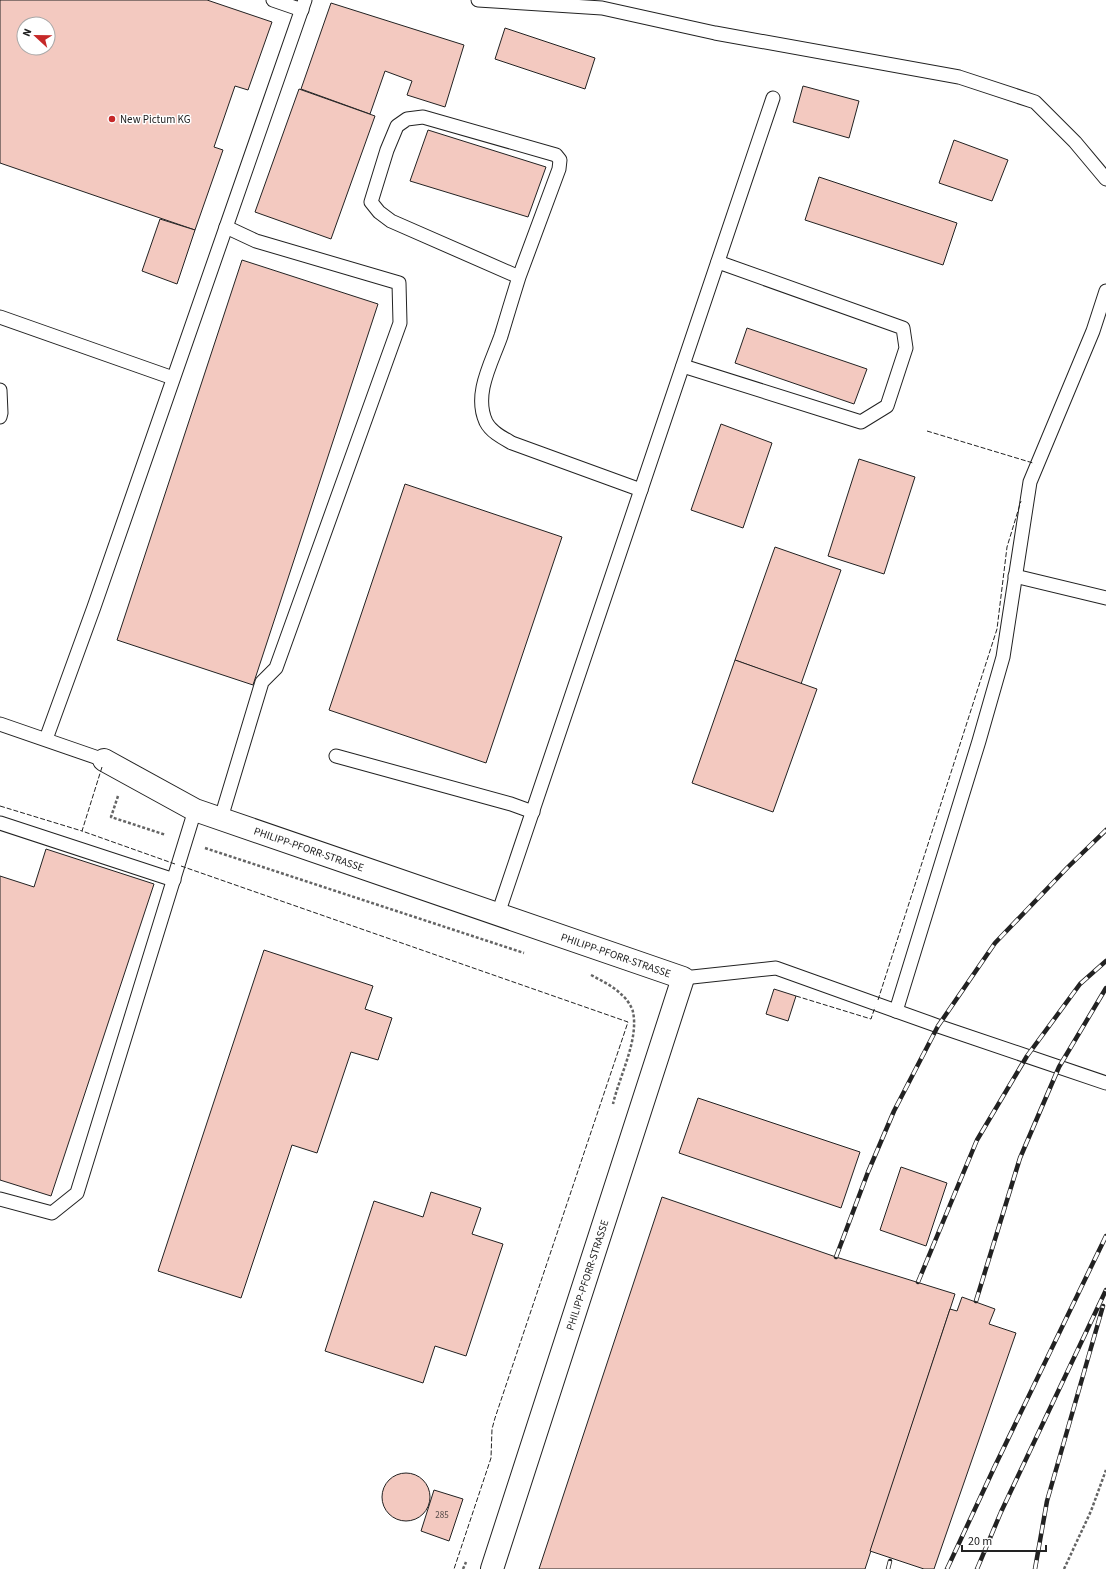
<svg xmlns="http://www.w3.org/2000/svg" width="1106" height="1569" font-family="'Source Sans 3',sans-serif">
<rect width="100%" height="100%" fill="#fff"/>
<g fill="#f3c9c0" stroke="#222" fill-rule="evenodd">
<path d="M0,0h207l65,22 -24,68 -13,-4 -21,61 9,3 -28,80 -195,-67zM24,24h24v24h-24z"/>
<path d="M331,3l133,42 -19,62 -38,-12 5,-14 -27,-10 -15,43 -69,-25z"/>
<path d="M505,28l90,30 -10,31 -90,-30z"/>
<path d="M803,86l56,15 -10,37 -56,-16z"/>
<path d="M299,89l76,27 -44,123 -76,-27z"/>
<path d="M428,130l118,37 -18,50 -118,-36z"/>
<path d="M954,140l54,20 -16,41 -53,-18z"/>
<path d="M819,177l138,46 -14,42 -138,-45z"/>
<path d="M160,219l35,11 -18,54 -35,-13z"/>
<path d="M242,260l136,44 -125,381 -136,-45z"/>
<path d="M747,328l120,41 -13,35 -119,-41z"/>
<path d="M721,424l51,19 -29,85 -52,-18z"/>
<path d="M859,459l56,18 -31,97 -56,-18z"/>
<path d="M405,484l157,53 -76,226 -157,-53z"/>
<path d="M775,547l66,23 -40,114 -66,-24z"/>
<path d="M735,660l82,29 -44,123 -81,-29z"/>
<path d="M46,849l108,35 -103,312 -51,-16v-304l34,11z"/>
<path d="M264,950l109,36 -8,23 27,9 -14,42 -27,-8 -34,101 -25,-8 -51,153 -83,-27z"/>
<path d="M774,989l22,7 -8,25 -22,-7z"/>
<path d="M698,1098l162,54 -19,56 -162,-55z"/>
<path d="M901,1167l46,16 -21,63 -46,-16z"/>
<path d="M431,1192l50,16 -9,26 31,10 -37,112 -31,-10 -12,37 -98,-32 49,-150 49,16z"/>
<path d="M662,1197l174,60 119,37 -90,275h-326z"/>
<path d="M962,1297l33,12 -6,15 27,9 -82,236h-10l-54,-18 80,-242 7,2z"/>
<circle cx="406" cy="1497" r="24"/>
<path d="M434,1490l29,9 -14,42 -28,-10z"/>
</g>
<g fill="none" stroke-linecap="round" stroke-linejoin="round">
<defs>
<g id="lane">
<path d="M273,0l29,10"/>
<path d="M478,0l124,8 113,25 244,44 76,25 40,40 31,37"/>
<path d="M519,277l40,-108 1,-9 -4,-5 -133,-38 -16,2 -10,7 -10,24 -16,52 8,10 12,9 128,56c-6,19 -12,39 -18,59 -9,26 -28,58 -15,86 5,10 17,16 26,21l129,47"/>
<path d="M0,317l173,61"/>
<path d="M683,366l178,56 26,-16 19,-58 -3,-20 -185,-66"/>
<path d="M0,390l1,23 -1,4"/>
<path d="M1015,576l91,22"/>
<path d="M0,724l104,36"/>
<path d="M46,739l48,-132 211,-607"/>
<path d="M336,756l175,48 22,8"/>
<path d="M221,818l41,-136 14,-14 124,-345 -1,-40 -143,-42 -30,-14"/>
<path d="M0,823l174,57"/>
<path d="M498,914l275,-816"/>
<path d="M683,978l93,-10 162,58 168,57"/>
<path d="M896,1011l83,-270 24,-84 27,-175 63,-151 13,-40"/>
<path d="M0,1199l52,14 25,-20 118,-383"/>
</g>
<path id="street" d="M104,760l91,50 488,168 -191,591"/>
</defs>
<use href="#lane" stroke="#222" stroke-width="15"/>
<use href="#street" stroke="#222" stroke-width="24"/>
<g stroke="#646464" stroke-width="2.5" stroke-dasharray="3 2" stroke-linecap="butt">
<path d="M118,796l-7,21 55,18"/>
<path d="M205,848l319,105"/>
<path d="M591,975c11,6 22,11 31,20 4,3 10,12 11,17 6,28 -14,65 -20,92"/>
<path d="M463,1569l3,-7"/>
<path d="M1064,1569l27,-58 15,-41"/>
</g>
<use href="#lane" stroke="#fff" stroke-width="13"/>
<use href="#street" stroke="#fff" stroke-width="22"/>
<defs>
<g id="rail">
<path d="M836,1257l32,-85 26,-61 44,-85 57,-83 73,-76 38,-37"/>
<path d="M918,1282l59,-142 50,-84 53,-72 26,-23"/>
<path d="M976,1301l44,-143 39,-91 47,-79"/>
<path d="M888,1569l2,-8"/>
<path d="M947,1569l47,-101 112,-232"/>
<path d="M977,1569l24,-57 105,-222"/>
<path d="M1035,1569l12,-68 56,-195"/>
</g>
</defs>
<use href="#rail" stroke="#222" stroke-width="4.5"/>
<use href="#rail" stroke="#fff" stroke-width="3" stroke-dasharray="9" stroke-linecap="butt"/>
<g stroke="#222" stroke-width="1" stroke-dasharray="5 2" stroke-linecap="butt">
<path d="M927,431l106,32"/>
<path d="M102,767l-20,64 93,33"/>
<path d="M0,806l82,25"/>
<path d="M181,866l447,156 -133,396 -3,11 -1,29 -37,111"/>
<path d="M796,996l75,23 4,-12"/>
<path d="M878,1000l119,-371 10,-82 14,-46"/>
</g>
</g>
<circle fill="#c62828" stroke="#fff" stroke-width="1.5" cx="112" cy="119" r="4"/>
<g text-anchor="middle" stroke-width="3" stroke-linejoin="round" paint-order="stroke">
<g font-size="9" fill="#564c4a">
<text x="442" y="1518">285</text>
</g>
<g font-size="11" fill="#222" stroke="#fff" text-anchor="start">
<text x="120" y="123">New Pictum KG</text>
</g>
<g font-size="11" fill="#222" stroke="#fff">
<text transform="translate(309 849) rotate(19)" y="4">PHILIPP-PFORR-STRASSE</text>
<text transform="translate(616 955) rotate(19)" y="4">PHILIPP-PFORR-STRASSE</text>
<text transform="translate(587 1275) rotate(-72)" y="4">PHILIPP-PFORR-STRASSE</text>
</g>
</g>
<g transform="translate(36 36) rotate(292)"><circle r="19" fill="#ffffff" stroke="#a7a7a7"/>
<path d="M0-3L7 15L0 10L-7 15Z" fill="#c62828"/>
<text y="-6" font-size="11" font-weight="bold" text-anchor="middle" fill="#222222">N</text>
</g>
<path d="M962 1545v6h84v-6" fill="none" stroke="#222222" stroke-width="2"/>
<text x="968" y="1545" font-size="12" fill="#222222" stroke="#ffffff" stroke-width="3" paint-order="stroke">20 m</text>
</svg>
